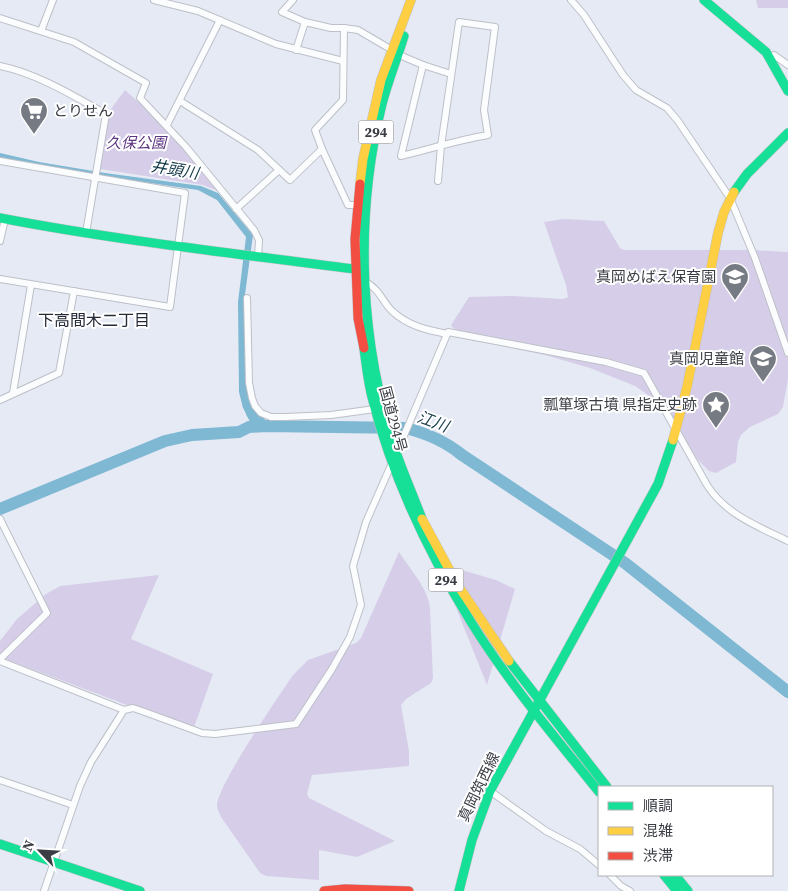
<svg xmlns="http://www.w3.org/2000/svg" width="788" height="891" font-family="'Source Serif 4','Noto Sans JP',serif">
<rect width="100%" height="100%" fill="#e6eaf4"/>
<g fill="#d6cee9">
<path d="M756,0h32v8h-30z"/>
<path d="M125,90l63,56 32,46 -17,-7 -103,-16 8,-56z"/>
<path d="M563,219l41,2 16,27 4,2h129l35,2v127l-5,28 -5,7 -28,13 -9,8 -3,7 -2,20 -20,11 -7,-2 -11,-11 -30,-46 -13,-14 -20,-14 -45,-18 -45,-13 -62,-13 -30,-14 -2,-3 18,-28 44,-1 50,3 5,-2 -2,-12 -22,-63z"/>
<path d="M399,552c11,17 29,36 31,56l3,70 -2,5 -25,16 -5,6 8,46v15l-97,9 -5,19 2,4 86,43 -38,16 -38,-7v30l-53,-4 -6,-3 -39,-56c-1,-3 -4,-8 -4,-11 -1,-19 62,-110 76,-131l15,-15 48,-17 5,-5z"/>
<path d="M438,563l58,17 19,9 -28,96z"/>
<path d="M159,575l-28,64 82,35 -20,56 -193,-73v-16l17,-22 29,-25 14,-8z"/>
</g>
<path fill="#7eb8d3" d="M0,153l39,9 66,11 96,13 17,7 35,42 -9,67 3,98c4,12 12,17 23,22h-17l-10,-14 -4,-16 -1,-90 8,-65 -29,-37 -19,-10 -131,-19 -67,-14z"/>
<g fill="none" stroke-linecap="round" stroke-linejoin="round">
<g stroke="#7eb8d3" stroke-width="12">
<path d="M245,381c1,12 4,34 14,41"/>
<path d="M0,509l165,-68 27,-6 47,-3 10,-5 17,-1 139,2c21,5 40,13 57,27l163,108 163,129"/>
</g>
<defs>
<g id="street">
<path d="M154,0l44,11 78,33 67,17"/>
<path d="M293,0l-11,12 23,10 26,6h13l14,2 46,27 19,8"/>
<path d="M571,0l13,15 39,60 13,15 31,18 11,13 52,77 25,60 33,95"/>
<path d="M0,18l74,24 72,41 -6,15 46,49 68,83 5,10 -1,17"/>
<path d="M344,28l-1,72 -28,30 7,19 26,56h8"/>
<path d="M41,31l12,-31"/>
<path d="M296,50l9,-28"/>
<path d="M770,58l4,-3 14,10"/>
<path d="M0,66c38,8 72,29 106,48l-20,119"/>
<path d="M180,101l78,49 32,30 32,-31"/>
<path d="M167,125l53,-105"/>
<path d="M0,161l185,32 -15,114 -170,-28"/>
<path d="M438,181l3,-35 18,-124 36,5 -11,83 4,25c-30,5 -58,14 -87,21l22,-91 28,9"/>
<path d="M236,209l43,-39"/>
<path d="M0,241l5,-22"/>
<path d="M366,282c14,8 16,19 26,29 16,15 35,19 55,23"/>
<path d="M247,298l2,85 3,15 3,8 6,7 10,4h14l46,-2 44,-6"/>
<path d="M13,393l18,-108"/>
<path d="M0,400l59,-27 15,-82"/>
<path d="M397,452l51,-120 158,30 38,11 63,112c18,29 52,42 81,56"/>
<path d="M0,519l47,94 -47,46"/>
<path d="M0,661l124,49 9,-2 9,3 60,22 13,1 81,-10 36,-55 18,-32 11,-32 -8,-39 13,-44 26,-59"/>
<path d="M0,780l73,25"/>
<path d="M490,791l56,40 34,18 19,16"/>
<path d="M610,875l11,11 9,5"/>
<path d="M44,891l36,-105 11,-24 33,-52"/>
</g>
<g id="fast">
<path d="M704,0l62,52 22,39"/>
<path d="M404,36c-7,23 -16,45 -22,68 -28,114 -23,240 15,351 8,22 17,43 25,64"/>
<path d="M734,192l13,-18 41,-41"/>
<path d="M0,218c119,23 241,36 361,52"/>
<path d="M364,348c2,16 4,33 8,49 20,80 56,155 99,225 37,60 84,115 128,170"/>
<path d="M509,661l98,126"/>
<path d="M0,844l140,47"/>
<path d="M664,875l13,16"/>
<path d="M675,875l13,16"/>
<path d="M459,891l13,-51 18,-49 168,-307 15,-44"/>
</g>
<g id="slow">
<path d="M360,184l3,-25 18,-79 30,-80"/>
<path d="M673,440l14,-53 31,-154 6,-21 10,-20"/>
<path d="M422,519l35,65 52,77"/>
</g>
<g id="jam">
<path d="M360,184l-5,55 3,79 6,30"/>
<path d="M324,891l21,-2 64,2"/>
</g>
</defs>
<use href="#street" stroke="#bcc0c7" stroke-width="8"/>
<use href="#fast" stroke="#bcc0c7" stroke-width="10"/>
<use href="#slow" stroke="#bcc0c7" stroke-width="10"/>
<use href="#jam" stroke="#bcc0c7" stroke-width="10"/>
<use href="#street" stroke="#fbfcfd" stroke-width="6"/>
<use href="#fast" stroke="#16e098" stroke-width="9"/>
<use href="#slow" stroke="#ffcf43" stroke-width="9"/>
<use href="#jam" stroke="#f24e42" stroke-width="9"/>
</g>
<defs>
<symbol id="supermarket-pin" viewBox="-11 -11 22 30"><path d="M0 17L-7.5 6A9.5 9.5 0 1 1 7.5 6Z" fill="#767a82" stroke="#fff"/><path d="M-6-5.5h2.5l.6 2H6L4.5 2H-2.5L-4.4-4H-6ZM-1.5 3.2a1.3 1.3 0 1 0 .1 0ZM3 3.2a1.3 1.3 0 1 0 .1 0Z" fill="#fff"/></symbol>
<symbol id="school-pin" viewBox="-11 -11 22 30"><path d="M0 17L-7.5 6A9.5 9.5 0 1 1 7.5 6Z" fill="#767a82" stroke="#fff"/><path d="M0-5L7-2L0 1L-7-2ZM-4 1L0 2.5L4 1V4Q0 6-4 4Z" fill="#fff"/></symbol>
<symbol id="sight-pin" viewBox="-11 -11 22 30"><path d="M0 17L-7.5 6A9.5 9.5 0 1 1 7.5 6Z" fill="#767a82" stroke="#fff"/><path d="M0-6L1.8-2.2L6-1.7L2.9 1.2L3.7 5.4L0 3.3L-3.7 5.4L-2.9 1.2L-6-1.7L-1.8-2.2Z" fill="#fff"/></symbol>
</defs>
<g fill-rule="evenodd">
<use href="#supermarket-pin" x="18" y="95" width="32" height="43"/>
<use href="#school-pin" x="719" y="261" width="32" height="43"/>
<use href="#school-pin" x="747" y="343" width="32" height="43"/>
<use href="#sight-pin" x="700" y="389" width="32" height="43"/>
</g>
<g text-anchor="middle" stroke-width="4" stroke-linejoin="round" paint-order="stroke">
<g fill="#fff" stroke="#75777c" stroke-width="1">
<rect x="358.5" y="120.5" width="35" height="23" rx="4"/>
<rect x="428.5" y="568.5" width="35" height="23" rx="4"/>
</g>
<g font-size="14" font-weight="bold" fill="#3a3d44">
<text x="376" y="137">294</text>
<text x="446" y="585">294</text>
</g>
<g font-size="15" fill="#3a3d44" stroke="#fff" text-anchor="end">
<text x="53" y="116" text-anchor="start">とりせん</text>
<text x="716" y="282">真岡めばえ保育園</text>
<text x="744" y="364">真岡児童館</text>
<text x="697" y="410">瓢箪塚古墳 県指定史跡</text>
</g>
<g font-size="15" font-style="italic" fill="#5c3581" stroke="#fff">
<text x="136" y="148">久保公園</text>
</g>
<g font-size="15" fill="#3a3d44" stroke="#fff">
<text transform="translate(393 419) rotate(75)" y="5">国道294号</text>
<text transform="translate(479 787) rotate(-64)" y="5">真岡筑西線</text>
</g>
<g font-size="16" font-style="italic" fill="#153b4a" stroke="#fff">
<text transform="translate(175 169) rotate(10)" y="6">井頭川</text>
<text transform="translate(433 421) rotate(20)" y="6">江川</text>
</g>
<g font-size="16" fill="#242a38" stroke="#fff">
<text x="94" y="326">下高間木二丁目</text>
</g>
</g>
<rect x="598" y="786" width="175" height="90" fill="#ffffff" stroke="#b0b1b4"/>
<rect x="608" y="802" width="25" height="8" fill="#16e098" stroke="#b0b1b4"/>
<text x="643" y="811" font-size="15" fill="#3a3d44">順調</text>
<rect x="608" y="827" width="25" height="8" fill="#ffcf43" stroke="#b0b1b4"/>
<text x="643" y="836" font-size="15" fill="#3a3d44">混雑</text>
<rect x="608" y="852" width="25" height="8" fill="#f24e42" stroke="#b0b1b4"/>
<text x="643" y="861" font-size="15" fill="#3a3d44">渋滞</text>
<g transform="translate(40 851) rotate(295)" stroke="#ffffff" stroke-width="4" paint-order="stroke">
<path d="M0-4L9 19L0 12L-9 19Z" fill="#3a3d44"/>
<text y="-8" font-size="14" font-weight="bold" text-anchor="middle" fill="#3a3d44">N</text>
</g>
</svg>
